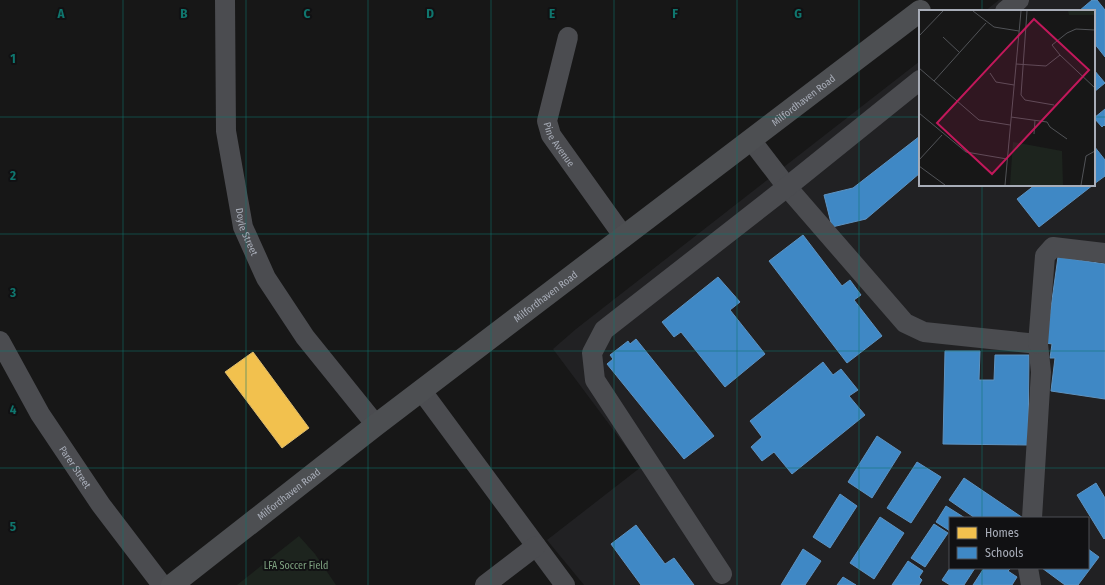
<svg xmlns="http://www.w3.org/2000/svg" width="1105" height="585" font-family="'Fira Sans Condensed',sans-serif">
<rect width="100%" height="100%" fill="#171717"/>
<path fill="#212123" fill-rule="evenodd" d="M999,0h106v585h-521l-37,-45 94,-73 -88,-118 23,-20 344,-268v124h174v-174h-109zM950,518h138v50h-138z"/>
<path fill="#1d241e" d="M299,536l16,18 21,31h-99z"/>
<path fill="#f2c14e" stroke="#dcbb6e" d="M253,352l56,76 -27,20 -57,-76z"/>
<g fill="#3f88c5" stroke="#5e93c1">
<path d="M1092,0h5l8,10v47l-11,-14v-32h-15z"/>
<path d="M1094,70l11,13 -11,9z"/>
<path d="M1105,109v17l-1,-1 -2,2 -8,-9z"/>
<path d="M920,136v37l-54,46 -34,8 -8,-32 29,-7z"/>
<path d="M1094,146l11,14v16l-11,8z"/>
<path d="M1035,185h58l-54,42 -22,-28z"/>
<path d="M803,235l39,51 8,-6 11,15 -7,5 28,36 -35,27 -78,-102z"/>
<path d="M1058,257l47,7v135l-54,-8 4,-33h-5l2,-14 -6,-1z"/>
<path d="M718,277l22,25 -10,8 35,44 -40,33 -44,-55 -7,5 -12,-15z"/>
<path d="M636,339l78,97 -30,23 -77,-95 6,-5 -3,-4 18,-14 2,3z"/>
<path d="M945,351h35l-1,29h15l1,-25h34l-1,90 -85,-1z"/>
<path d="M823,362l10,13 8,-6 17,21 -9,6 16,19 -73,59 -18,-22 -12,9 -11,-14 11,-10 -12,-16z"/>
<path d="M877,436l24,16 -29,46 -24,-16z"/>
<path d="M917,462l24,15 -30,46 -24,-15z"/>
<path d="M964,478l59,40h-48l-26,-18z"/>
<path d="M1096,483l9,15v40l-1,1 -27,-44z"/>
<path d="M840,494l17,12 -27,42 -17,-11z"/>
<path d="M946,506l19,12h-15v13l-14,-9z"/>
<path d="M880,517l24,16 -30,46 -24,-16z"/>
<path d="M934,524l14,9 -23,34 -14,-9z"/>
<path d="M636,525l29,39 9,-6 20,27h-53l-30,-41z"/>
<path d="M803,549l18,12 -16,24h-24z"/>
<path d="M1088,549l11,8 -21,28h-13l-23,-17h46z"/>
<path d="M908,561l15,10 -4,6 3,3 -3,5h-27z"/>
<path d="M950,568h25l-11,17h-14l-8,-5z"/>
<path d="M984,568h27l-3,3 9,6 -5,8h-39z"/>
<path d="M843,577l13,8h-19z"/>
</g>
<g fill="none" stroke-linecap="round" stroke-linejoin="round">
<g stroke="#4b4c50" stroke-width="20">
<path id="s1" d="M225,0l1,131 17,96 23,51 39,59 71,88"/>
<path d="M1005,11l14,-11"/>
<path id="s2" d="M568,37l-21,84 4,14 73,102"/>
<path d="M751,140l36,47 118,136 19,9 114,12 3,28 -9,146"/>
<path id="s3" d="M0,341l40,73 61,91 61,80"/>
<path d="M1038,344l7,-88 8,-9 52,6"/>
<path d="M421,390l144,195"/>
<path d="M1028,568l3,17"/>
<path d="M722,574l-127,-194 -3,-27 12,-23 183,-143 133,-107"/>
<path d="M485,585l51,-39"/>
</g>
<path stroke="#4d4f52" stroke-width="22" id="s4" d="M172,585l204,-160 544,-414"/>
</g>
<path fill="none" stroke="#0f766e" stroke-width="1" stroke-opacity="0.55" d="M123,0v585M246,0v585M368,0v585M491,0v585M614,0v585M737,0v585M859,0v585M982,0v11M0,117h920M1094,117h11M982,185v333M0,234h1105M0,351h1105M0,468h1105M982,568v17"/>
<g text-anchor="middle" stroke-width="4" stroke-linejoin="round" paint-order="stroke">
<g font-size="10" fill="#a8adb8" stroke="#111113">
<text dy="4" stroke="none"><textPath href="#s4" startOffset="796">Milfordhaven Road</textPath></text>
<text dy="4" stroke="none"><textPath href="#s2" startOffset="113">Pine Avenue</textPath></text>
<text dy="4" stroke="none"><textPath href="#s1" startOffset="234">Doyle Street</textPath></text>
<text dy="4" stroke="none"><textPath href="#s4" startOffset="472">Milfordhaven Road</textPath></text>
<text dy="4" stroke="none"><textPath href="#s3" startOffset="147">Parer Street</textPath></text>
<text dy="4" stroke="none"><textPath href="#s4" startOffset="148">Milfordhaven Road</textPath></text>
</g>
<g font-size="10" fill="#7fa381" stroke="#111113">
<text x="296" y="569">LFA Soccer Field</text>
</g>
</g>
<g transform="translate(919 10)">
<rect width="176" height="176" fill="#171717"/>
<path d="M149,1h27v4h-26zM94,132l49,9 1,34h-53z" fill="#1d241e"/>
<path fill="none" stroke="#515357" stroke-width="1" d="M54,1l21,16 25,4M108,1l-6,84 4,5 29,5M0,26l24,-25M24,27l16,15M141,45l-8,-10 15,-12 9,-4 19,1M97,54l30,2 14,-11 35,33M0,58l60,52 31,5M71,63l6,9 18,3M15,71l52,-58M0,103l47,39 41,7M92,107l36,5 3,5 17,12M115,124l1,-14M0,150l23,-25M0,156l26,19M86,175l16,-174M162,175l5,-29 9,-5"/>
<path fill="#c2185b" fill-opacity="0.15" stroke="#c2185b" stroke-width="2" d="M115,9l55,51 -97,104 -55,-51z"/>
<rect width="176" height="176" fill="none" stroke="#a8adb8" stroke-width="2"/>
</g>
<g font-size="13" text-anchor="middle" font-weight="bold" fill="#0f766e" stroke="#111113" stroke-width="4" stroke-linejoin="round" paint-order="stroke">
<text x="61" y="18">A</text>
<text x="184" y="18">B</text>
<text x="307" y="18">C</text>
<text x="430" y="18">D</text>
<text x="552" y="18">E</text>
<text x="675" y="18">F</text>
<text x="798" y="18">G</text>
<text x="13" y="63">1</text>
<text x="13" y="180">2</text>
<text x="13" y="297">3</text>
<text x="13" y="414">4</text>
<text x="13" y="531">5</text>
</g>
<rect x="949" y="517" width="140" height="52" fill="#111113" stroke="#4d4f55"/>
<rect x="957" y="527" width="20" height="12" fill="#f2c14e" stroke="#4d4f55"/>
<text x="985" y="537" font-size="12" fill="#a8adb8">Homes</text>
<rect x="957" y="547" width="20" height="12" fill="#3f88c5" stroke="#4d4f55"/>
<text x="985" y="557" font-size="12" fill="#a8adb8">Schools</text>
</svg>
